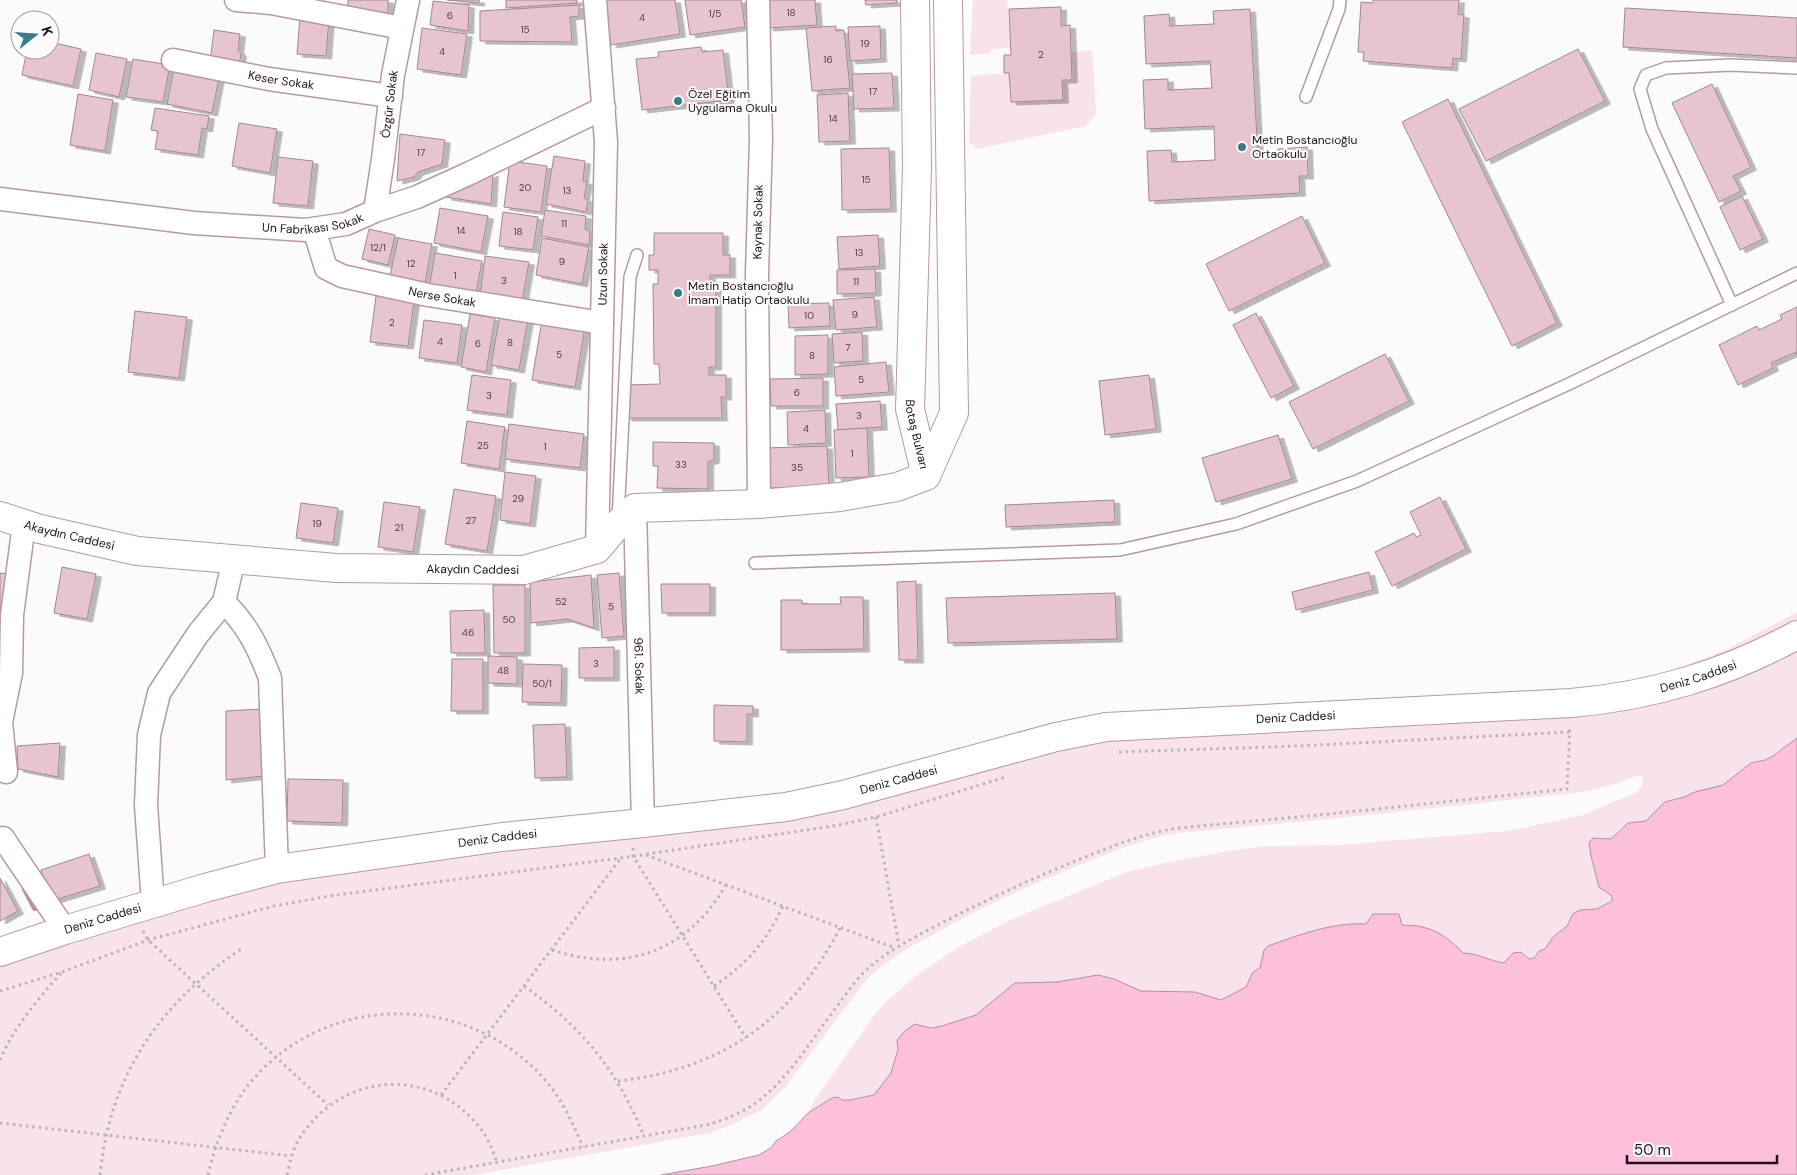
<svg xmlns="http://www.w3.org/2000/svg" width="1797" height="1175" font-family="'DM Sans',sans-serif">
<defs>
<filter id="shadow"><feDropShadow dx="5.5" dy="3" stdDeviation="0" flood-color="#0004"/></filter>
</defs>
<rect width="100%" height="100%" fill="#fbfbfb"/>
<g fill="#f8e2eb">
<path d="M973,0h34l4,48 -19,1 -2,4 -20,2z"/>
<path d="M1092,50l4,64 -10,12 -109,23 -8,-7 2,-66 38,-3 2,29 51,-2v-20l9,-28z"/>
<path d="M1797,612v126l-24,18 -8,4 -14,3 -28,22 -28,7 -11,5 -19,5 -19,19 -24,6 -11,12 -12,-2 -9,6 1,13 8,31 13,9v5l-15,8 -17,1 -10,9 -3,7 -5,5 -9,6 -8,12 -9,4 -2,5 -5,1 -3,-4 -16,3 -6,5c-14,-2 -27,-10 -41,-10l-11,-12 -32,-15 -7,1 -11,-2 -30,-8 -5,7c-33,-2 -74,12 -103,26l-4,18 -7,4 -7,15 -25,13 -26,-8 -54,-1 -27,-12 -16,-4 -41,7h-32l-35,22 -14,11 -34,11 -11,2 -8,-3 -26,15 1,10 -7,23 -17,22 -24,5 -18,-2 -24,15 6,-12 62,-88 12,-13 28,-24 41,-28 55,-29 115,-47 38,-9 58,-11 42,-6 73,-1 169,-14 76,-16 54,-23 5,-5 1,-8 -3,-4 -31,11 -32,7 -248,26 -151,14 -20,4 -30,9 -64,25 -76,34 -80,43 -26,18 -15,13 -82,108 -22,22 -34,17 -19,7 -237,42h-473v-223l205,-64 438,-65 413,-86 522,-34 67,-22 83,-32z"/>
</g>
<path fill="#fcc0da" stroke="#b98ca0" d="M1797,738v437h-1136l51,-9 47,-11 12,-7 5,-7 14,-9 18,-19 24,-15 6,-1 4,3h8l24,-5 17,-22 7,-23 -1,-10 9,-10 9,-6 16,4 11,-2 34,-11 39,-32 42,-1 41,-7 16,4 27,12 54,1 26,8 25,-13 7,-15 7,-4 4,-18 4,-4c31,-11 65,-24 98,-22l7,-10h26l3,11c7,1 14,0 20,2 16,3 30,14 41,26 14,0 27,8 41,10l9,-10 8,-1 8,7 5,-1 5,-7 6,-2 8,-12 14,-11 6,-12 7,-4 17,-1 15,-8v-5l-13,-9 -8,-31 -2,-13 4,-5 18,1 17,-16 18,-2 19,-19 19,-5 11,-5 28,-7 28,-22 14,-3 8,-4z"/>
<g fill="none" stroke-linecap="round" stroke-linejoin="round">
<path stroke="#b98ca0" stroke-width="6" d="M25,889l10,19"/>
</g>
<g fill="#e6c4d2" stroke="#a48693" filter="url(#shadow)">
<path d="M348,0h40v13l-40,-1z"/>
<path d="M447,0h32v3z"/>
<path d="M506,0h71v3l-71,5z"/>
<path d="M604,0h71l5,34 -69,11z"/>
<path d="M685,0h56l4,27 -55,8z"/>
<path d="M766,0h49l2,25 -49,3z"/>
<path d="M865,0h32v3l-31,2z"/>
<path d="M1373,0h86l-1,14 6,1 -3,44 -8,-1 -1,10 -89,-7 1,-9h-6l3,-50 12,1z"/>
<path d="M433,1l36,4 -1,26 -38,-6z"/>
<path d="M579,5v11l-9,1 2,25 -92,-1v-30z"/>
<path d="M1061,7v19l9,-1 2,55h-10l1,20 -52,2 -2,-29h-5v-18h7l-2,-46z"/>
<path d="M1625,8l172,10v40l-174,-11z"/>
<path d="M1250,9l8,148h20v-8l29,-2 1,29h-9l1,17 -151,8 -2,-50 24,-1 1,12 43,-2 -1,-34 -69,3 -2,-49 25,-1v11l44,-2 -2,-27 -64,3 -2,-48 25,-2 1,12 44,-2 -1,-13z"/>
<path d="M300,17l29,2 -3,37 -29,-2z"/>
<path d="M836,26v5l8,-1 6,58 -38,3 -6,-63z"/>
<path d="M880,26l1,33 -31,2 -2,-34z"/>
<path d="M422,28l45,6 -6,41 -44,-6z"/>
<path d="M214,30l26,4 -2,16 3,4 -2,11 -29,-4z"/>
<path d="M50,42l31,7 -8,37 -51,-11 5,-25h23z"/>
<path d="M701,47l1,5 21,-2 6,50 -87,10 -6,-51 23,-2 -1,-5z"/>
<path d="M1578,49l27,52 -119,60 -27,-52z"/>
<path d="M96,53l31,6 -8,38 -30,-7z"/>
<path d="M133,59l37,6 -7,37 -37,-5z"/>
<path d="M174,69l45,9 -7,35 -45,-9z"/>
<path d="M892,73l2,35 -40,1 -2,-35z"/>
<path d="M1712,84l39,83 -18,9 8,15 -22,11 -47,-99z"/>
<path d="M848,93l2,48 -31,1 -2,-47z"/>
<path d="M78,94l35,6 -8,51 -35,-6z"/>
<path d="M1448,99l109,224 -45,23 -110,-224z"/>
<path d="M155,108l54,8 -2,13 -5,-1 -4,27 -43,-6 3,-18 -7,-1z"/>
<path d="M239,123l38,6 -7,44 -38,-7z"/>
<path d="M400,134l45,6 -3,24 -24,8 -4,5 -17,4z"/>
<path d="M889,148l2,61 -49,1 -1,-61z"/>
<path d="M554,156l31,5 -2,20 4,1 -3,16 4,2 -2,12 -40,-8z"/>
<path d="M278,157l35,4 -5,45 -35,-3z"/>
<path d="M510,161l37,5 -6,46 -37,-5z"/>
<path d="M493,173l-2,31 -45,-7 1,-6z"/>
<path d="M1742,196l21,43 -23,11 -20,-43z"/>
<path d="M440,208l48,8 -7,36 -47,-9z"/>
<path d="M545,210l41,6 -1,13 5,2 -1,14 -48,-9z"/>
<path d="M503,212l35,5 -5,33 -34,-4z"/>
<path d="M1302,216l23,47 -96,48 -23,-47z"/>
<path d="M369,229l26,6 -7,30 -26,-6z"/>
<path d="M654,233h69v22h7v20h-20v13l6,-1v80h-7v8h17v22h-5l1,21h-96v-33l34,-1 -1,-20h-5l-1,-80h5v-14h-9v-15h5z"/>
<path d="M878,235l2,31 -41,3 -2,-32z"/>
<path d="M398,238l34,6 -8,44 -35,-7z"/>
<path d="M542,238l47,9 -7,37 -46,-9z"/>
<path d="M435,253l47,8 -7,37 -46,-9z"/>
<path d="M485,256l44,6 -7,41 -42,-6z"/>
<path d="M875,269l1,24 -39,1v-24z"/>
<path d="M376,296l38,6 -6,44 -38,-4z"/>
<path d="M874,297l3,30 -41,3 -3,-30z"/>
<path d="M829,303l1,23 -41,2 -1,-24z"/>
<path d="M1797,307v48l-1,-3 -25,11 2,5 -35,17 -19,-40 38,-19 2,4 23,-11 -2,-4z"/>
<path d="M135,311l52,6 -8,61 -51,-6z"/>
<path d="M1256,313l38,73 -23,12 -38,-73z"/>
<path d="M470,314l25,4 -9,54 -25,-5z"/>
<path d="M500,315l28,4 -9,51 -28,-5z"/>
<path d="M424,320l38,5 -5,38 -38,-5z"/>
<path d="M542,320l43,7 -10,60 -43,-7z"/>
<path d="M862,332l1,29 -29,2 -2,-29z"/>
<path d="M828,335v39l-33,1v-39z"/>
<path d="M1385,354l24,47 -96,48 -24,-47z"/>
<path d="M886,362l3,30 -53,4 -2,-29z"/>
<path d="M472,375l39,5 -4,35 -40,-5z"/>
<path d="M1149,375l7,54 -51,6 -6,-54z"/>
<path d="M823,378v28h-52l-1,-27z"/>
<path d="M880,401l2,26 -44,3 -2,-26z"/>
<path d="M825,410l1,33 -38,2 -1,-33z"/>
<path d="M467,421l38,6 -6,42 -38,-6z"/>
<path d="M509,424l75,10 -4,34 -75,-9z"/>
<path d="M867,428l2,49 -33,1 -2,-48z"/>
<path d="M1278,435l14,44 -76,23 -14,-44z"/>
<path d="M653,442l61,1v17l-6,2v27l-51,-1 1,-22h-5z"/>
<path d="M827,446l2,40 -62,2 -1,-40z"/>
<path d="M505,472l31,4 -6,48 -30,-4z"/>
<path d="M454,489l42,7 -9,55 -42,-7z"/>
<path d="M1440,497l26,52 -74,37 -17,-34 39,-19 2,4 5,-2 -11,-23z"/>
<path d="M1114,500l1,22 -109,5 -1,-22z"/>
<path d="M384,502l36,5 -7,45 -35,-5z"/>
<path d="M301,503l37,5 -5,35 -37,-5z"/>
<path d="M62,567l34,7 -9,45 -33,-6z"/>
<path d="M1369,572l4,18 -77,20 -4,-18z"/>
<path d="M0,573l8,1 -6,36h-2z"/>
<path d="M619,573l5,63 -22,2 -5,-63z"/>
<path d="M591,575l3,53 -27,-9 -36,4 -1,-41z"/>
<path d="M916,581l2,79h-19l-2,-78z"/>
<path d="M661,584h49v29h-48z"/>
<path d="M493,585h32v68h-31z"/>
<path d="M1115,593l2,46 -169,4 -2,-45z"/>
<path d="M840,597h23l1,52 -83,1v-50h21v4h39z"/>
<path d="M484,610l1,43h-34l-1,-42z"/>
<path d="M614,647v31h-35v-30z"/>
<path d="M488,656l29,1v27l-29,-1z"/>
<path d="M452,659h31v52h-32z"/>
<path d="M523,664l39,1 -1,38 -39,-1z"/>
<path d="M714,705l39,1v8h-6v28l-33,-1z"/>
<path d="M261,709l2,67 -37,4v-69z"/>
<path d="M565,724l2,53 -32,1 -2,-53z"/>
<path d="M60,743l-2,34 -40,-8 -1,-23z"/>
<path d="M288,779l55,1 -1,43 -55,-2z"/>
<path d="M89,854l11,32 -49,15 -10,-31z"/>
<path d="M0,878l18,33 -18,10z"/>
</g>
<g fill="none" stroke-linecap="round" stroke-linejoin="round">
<defs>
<g id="service">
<path d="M1306,97l33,-88 1,-9"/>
<path d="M1732,305l-80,-176 -12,-40 6,-14 20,-7 65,-3 66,3"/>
<path d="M618,519l12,-242 7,-22"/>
<path d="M755,563l365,-13 116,-26 121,-43 214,-98 226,-110"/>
</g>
<g id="minor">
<path d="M236,0l35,3 131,25"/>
<path d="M595,0l11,142 -9,407"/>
<path d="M758,0l3,139 -4,134 2,231"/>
<path id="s1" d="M173,60l96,19 122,17"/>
<path id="s2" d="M0,199l194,24 111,7 41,-6 29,-13 42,-14 53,-24 134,-65"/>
<path id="s3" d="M375,211l8,-52 10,-84 15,-75"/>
<path id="s4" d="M314,229l12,39 16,8 86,19 174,28"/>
<path id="s5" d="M635,508l8,315"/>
<path d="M224,602c24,24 34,45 46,76l7,191"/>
<path d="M6,772l-5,-50 10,-49 1,-58 12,-91"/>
<path d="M3,838l62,92"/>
<path d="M153,904l-7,-99 3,-70 10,-42 39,-59 26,-32 10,-43"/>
</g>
<g id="tertiary">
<path id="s6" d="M915,0l2,168 -7,241 16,67"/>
<path d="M926,476l28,-63 -6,-413"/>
<path id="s7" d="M0,516l40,13 97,22 199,17 188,2 73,-21 21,-25 17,-16 124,-4 81,-7 57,-10 29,-11"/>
<path id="s8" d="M0,952l65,-22 140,-42 72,-19 225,-32 141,-14 143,-16 57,-12 213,-58 50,-10 465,-24c82,-7 154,-29 226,-68"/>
</g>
</defs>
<use href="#service" stroke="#b898a6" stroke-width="14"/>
<use href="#minor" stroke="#b898a6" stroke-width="25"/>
<use href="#tertiary" stroke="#b898a6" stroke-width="30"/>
<g stroke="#b8b5b6" stroke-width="3" stroke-dasharray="2.5 4" stroke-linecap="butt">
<path d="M1119,752l179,-6 272,-14"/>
<path d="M876,817l23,129"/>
<path d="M633,848v8l113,182"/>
<path d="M646,855l249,93"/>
<path d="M143,931l5,9 180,165"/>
<path d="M552,950c73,24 135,2 174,-65"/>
<path d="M524,986c58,41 93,84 120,150"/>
<path d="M714,986c33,-22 52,-44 69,-80"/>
<path d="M0,991l62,-19 86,-32 126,-34 55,-10 292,-38 212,-32 43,-9 130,-40"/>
<path d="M0,1060c14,-33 38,-61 62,-88"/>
<path d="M618,1081c104,-12 174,-61 222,-153"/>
<path d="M441,1095l180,-237"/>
<path d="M0,1123l291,33"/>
<path d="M100,1175c10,-100 60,-173 143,-227"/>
<path d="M208,1175c8,-33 20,-65 42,-92 76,-92 219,-92 296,-2 17,20 27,43 37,66"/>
<path d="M287,1175c3,-14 6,-27 14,-39 41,-62 125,-70 174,-14 11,11 17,26 22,40"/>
<path d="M425,1175l281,-50c18,-5 36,-12 51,-23 32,-24 54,-62 78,-93 9,-12 18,-25 28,-36 26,-25 59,-39 90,-56 44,-22 89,-43 135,-61 29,-12 58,-23 90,-28l151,-14 238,-25 3,-64"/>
</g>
<use href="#service" stroke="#fff" stroke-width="11"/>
<use href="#minor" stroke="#fff" stroke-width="22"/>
<use href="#tertiary" stroke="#fff" stroke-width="28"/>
</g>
<g fill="#377d88" stroke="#fbfbfb" stroke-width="2">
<circle cx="678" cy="101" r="5"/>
<circle cx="1242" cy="147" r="5"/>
<circle cx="678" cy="293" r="5"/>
</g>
<g text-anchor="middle" stroke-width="4" stroke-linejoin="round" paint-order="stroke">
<g font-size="10" fill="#503f46">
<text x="791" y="16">18</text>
<text x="715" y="17">1/5</text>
<text x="450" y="19">6</text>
<text x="642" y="21">4</text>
<text x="525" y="33">15</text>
<text x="865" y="47">19</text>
<text x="442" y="55">4</text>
<text x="1041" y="58">2</text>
<text x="828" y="63">16</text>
<text x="873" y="95">17</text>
<text x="833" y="122">14</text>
<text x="421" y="156">17</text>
<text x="866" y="183">15</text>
<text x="525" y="191">20</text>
<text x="567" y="194">13</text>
<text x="564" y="227">11</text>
<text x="461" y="234">14</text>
<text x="518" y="235">18</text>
<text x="378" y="251">12/1</text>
<text x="859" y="256">13</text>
<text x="562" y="265">9</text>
<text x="411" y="267">12</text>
<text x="455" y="279">1</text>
<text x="504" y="284">3</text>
<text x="856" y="285">11</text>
<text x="855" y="318">9</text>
<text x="809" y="319">10</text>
<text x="392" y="326">2</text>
<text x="440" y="345">4</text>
<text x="510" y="346">8</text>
<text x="478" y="347">6</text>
<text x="848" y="351">7</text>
<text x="559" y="358">5</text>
<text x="812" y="359">8</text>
<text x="861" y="383">5</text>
<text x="797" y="396">6</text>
<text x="489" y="399">3</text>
<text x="859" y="419">3</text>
<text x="806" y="432">4</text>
<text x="483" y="449">25</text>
<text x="545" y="450">1</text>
<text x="852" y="457">1</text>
<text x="681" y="468">33</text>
<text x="797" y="471">35</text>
<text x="518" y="502">29</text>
<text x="471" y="524">27</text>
<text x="317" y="527">19</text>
<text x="399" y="531">21</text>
<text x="561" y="605">52</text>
<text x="611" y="610">5</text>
<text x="509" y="623">50</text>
<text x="468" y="636">46</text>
<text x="596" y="667">3</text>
<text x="503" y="674">48</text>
<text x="542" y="687">50/1</text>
</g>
<g font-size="12" fill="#1e1318" stroke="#fbfbfb">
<text dy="4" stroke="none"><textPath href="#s1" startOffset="110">Keser Sokak</textPath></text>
<text dy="4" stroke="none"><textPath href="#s3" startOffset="108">Özgür Sokak</textPath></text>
<text dy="4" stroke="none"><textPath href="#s2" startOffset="315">Un Fabrikası Sokak</textPath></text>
<text transform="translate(758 222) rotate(-89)" y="4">Kaynak Sokak</text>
<text transform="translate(603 274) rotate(-89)" y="4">Uzun Sokak</text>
<text dy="4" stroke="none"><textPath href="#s4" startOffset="161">Nerse Sokak</textPath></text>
<text dy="4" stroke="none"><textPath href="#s6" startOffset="435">Botaş Bulvarı</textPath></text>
<text dy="4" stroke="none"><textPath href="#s7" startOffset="72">Akaydın Caddesi</textPath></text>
<text dy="4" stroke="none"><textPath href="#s7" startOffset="478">Akaydın Caddesi</textPath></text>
<text dy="4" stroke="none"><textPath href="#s5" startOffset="158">961. Sokak</textPath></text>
<text dy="4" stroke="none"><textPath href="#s8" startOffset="1728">Deniz Caddesi</textPath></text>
<text dy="4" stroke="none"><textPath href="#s8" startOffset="1322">Deniz Caddesi</textPath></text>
<text dy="4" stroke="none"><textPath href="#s8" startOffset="918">Deniz Caddesi</textPath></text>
<text dy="4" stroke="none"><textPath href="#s8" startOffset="512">Deniz Caddesi</textPath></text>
<text dy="4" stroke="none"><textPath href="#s8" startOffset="108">Deniz Caddesi</textPath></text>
</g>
<g font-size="12" fill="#1e1318" stroke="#fbfbfb" text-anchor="start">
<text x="688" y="98">Özel Eğitim<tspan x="688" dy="14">Uygulama Okulu</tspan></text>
<text x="1252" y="144">Metin Bostancıoğlu<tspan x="1252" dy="14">Ortaokulu</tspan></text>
<text x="688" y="290">Metin Bostancıoğlu<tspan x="688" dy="14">İmam Hatip Ortaokulu</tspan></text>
</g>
</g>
<g transform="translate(35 35) rotate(73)"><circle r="24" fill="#fbfbfb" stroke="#a39ea0"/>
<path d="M0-4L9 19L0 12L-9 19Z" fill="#377d88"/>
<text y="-8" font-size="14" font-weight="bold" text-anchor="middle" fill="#1e1318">K</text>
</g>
<path d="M1627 1155v8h150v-8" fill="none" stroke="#1e1318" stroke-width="2.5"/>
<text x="1634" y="1155" font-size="15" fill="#1e1318" stroke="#fbfbfb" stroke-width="4" paint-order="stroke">50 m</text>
</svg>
